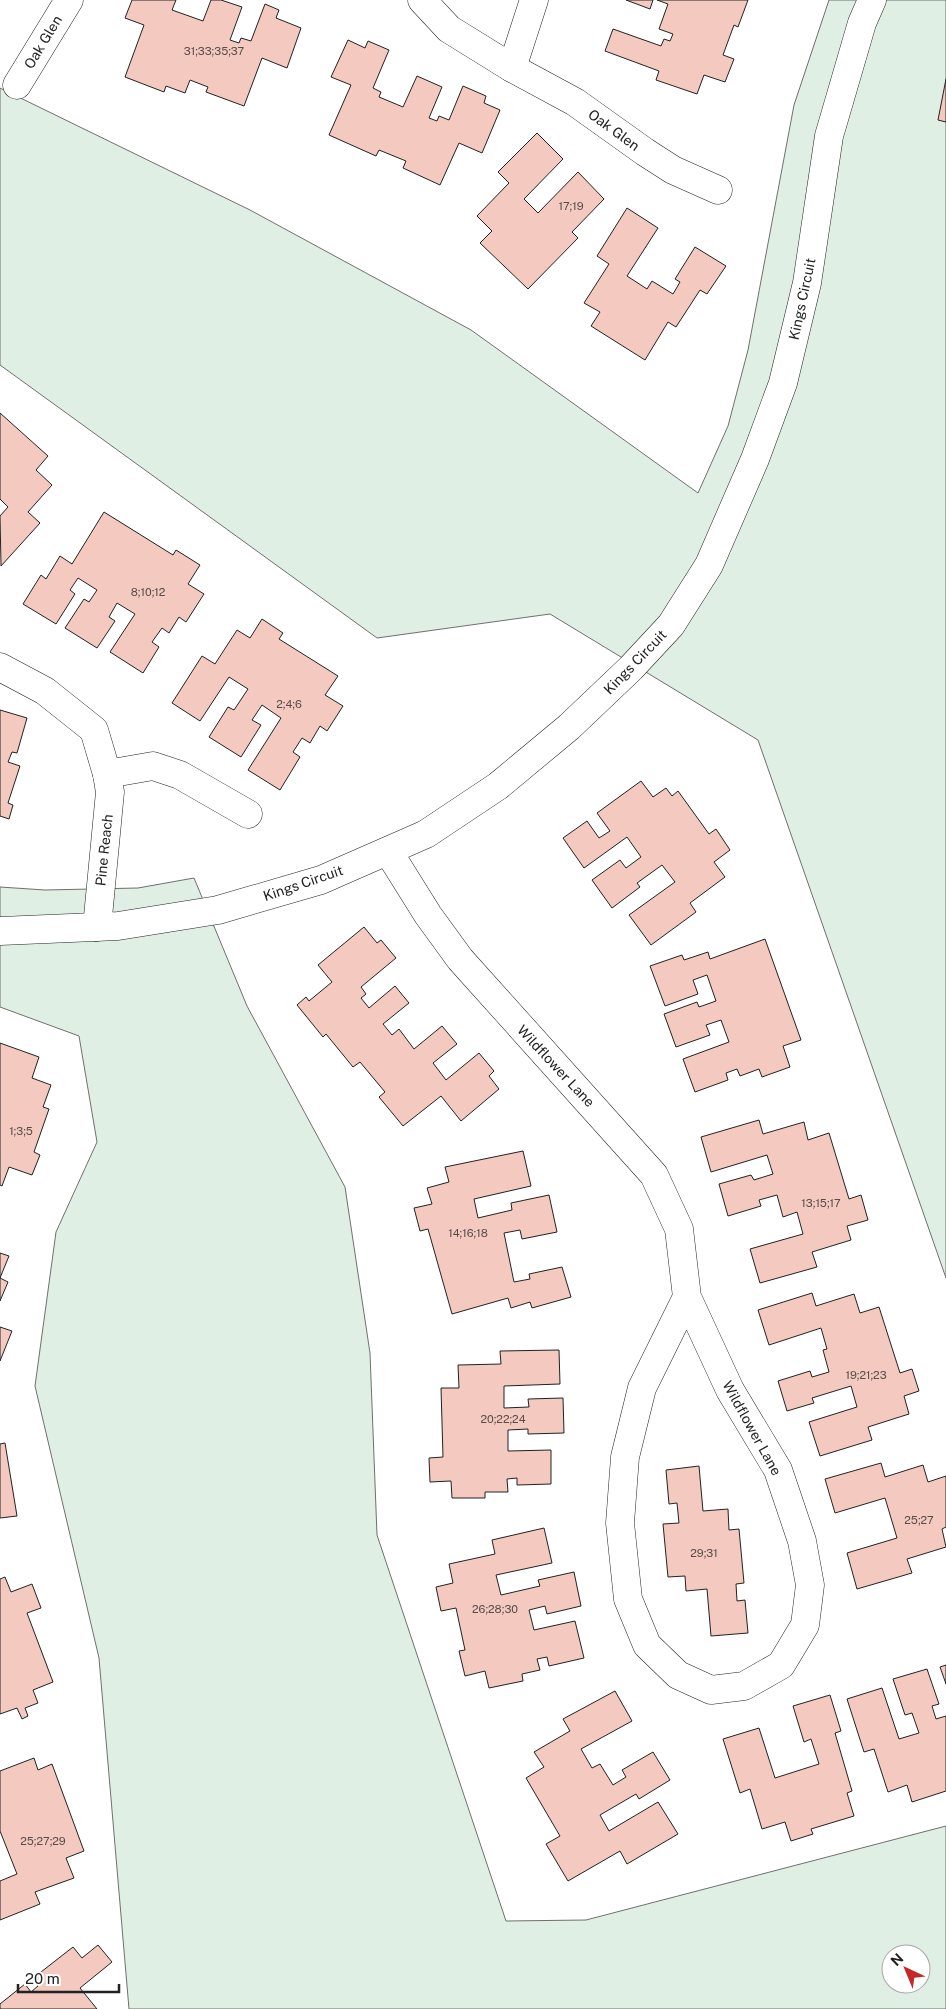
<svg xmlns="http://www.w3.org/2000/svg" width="946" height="2009" font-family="'Public Sans',sans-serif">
<rect width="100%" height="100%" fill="#fff"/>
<g fill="#e0efe3" stroke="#6f6f6f" fill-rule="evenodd">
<path d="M829,0h117v1278l-188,-538 -208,-126 -173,24 -377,-273v-277l250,122 221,120 227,163 30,-67 20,-76 46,-245z"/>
<path d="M194,878l53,128 98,181 25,166 7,182 129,386 80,-1 360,-94v183h-817l-30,-351 -64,-272 21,-154 41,-90 -18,-106 -79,-29v-120l45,3 93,-2zM891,1954h30v30h-30z"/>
</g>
<g fill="#f3c9c0" stroke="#222">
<path d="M132,0h44l-4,10 31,11 8,-21h10l21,7 -12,33 9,3 2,-5 10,3 14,-37 14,6 -3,8 25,10 -14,40 -25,-10 -18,48 -38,-14 2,-5 -18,-7 -5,13 -19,-7 -2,6 -39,-15 19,-52 -19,-7z"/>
<path d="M626,0h27l-3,9z"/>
<path d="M657,0h91l-10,27 -4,-2 -11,30 11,4 -9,23 -21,-7 -7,19 -41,-14 3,-9 -54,-20 8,-22 48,17 3,-7 6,2 3,-7 -14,-5 9,-25z"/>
<path d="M348,40l17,8 3,-7 21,9 -16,38 8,4 -2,5 24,10 14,-31 25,11 -13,31 8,3 2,-5 10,4 14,-34 23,10 -2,7 16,7 -18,43 -23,-10 -19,42 -37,-17 3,-7 -27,-11 -3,6 -47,-21 22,-50 -20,-8z"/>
<path d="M946,79v43l-8,-2z"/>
<path d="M537,133l26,26 -39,40 14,14 40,-41 26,27 -32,33 6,6 -50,51 -48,-46 12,-12 -15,-15 32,-33 -11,-11z"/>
<path d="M627,208l31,20 -31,48 20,13 5,-8 21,13 7,-12 -5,-3 20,-32 31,19 -19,28 -7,-4 -24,37 -8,-5 -23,38 -54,-34 9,-14 -16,-9 25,-39 -12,-8z"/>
<path d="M0,413l48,43 -12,14 16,15 -24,27 12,11 -39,43 -1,-50 8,-9 -8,-8z"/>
<path d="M104,512l69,43 3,-5 24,15 -12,19 16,10 -18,28 -7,-5 -10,16 -7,-5 -10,14 7,5 -16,26 -33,-21 25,-38 -18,-11 -8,14 6,4 -18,27 -32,-20 19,-29 5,3 8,-12 -19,-12 -8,12 5,4 -19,30 -33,-20 18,-29 5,4 14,-23 12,8z"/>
<path d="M262,619l21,14 -4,6 59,37 -13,19 18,11 -16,25 -7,-5 -10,17 -8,-5 -9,14 7,5 -20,33 -32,-20 33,-52 -19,-13 -10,15 9,5 -20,32 -32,-20 19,-30 6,3 14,-21 -19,-12 -29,44 -28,-18 30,-47 13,8 22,-34 13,8z"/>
<path d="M0,710l27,8 -10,35 -5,-1 -4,10 12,4 -12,37 5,2 -4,14 -9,-3z"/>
<path d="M641,781l12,16 13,-9 6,8 6,-5 31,43 7,-5 14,21 -16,12 11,15 -35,26 6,9 -45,33 -22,-30 46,-33 -13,-17 -25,18 3,4 -28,21 -20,-28 28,-20 6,8 15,-11 -14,-20 -43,31 -21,-30 24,-17 12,17 11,-7 -13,-18z"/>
<path d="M364,927l13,16 4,-3 15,18 -35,29 5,7 -5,4 8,10 26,-22 14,17 -26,21 9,11 7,-6 15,20 28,-23 15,18 -24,19 13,17 33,-27 15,18 -5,5 10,13 -38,32 -20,-25 -38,30 -24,-29 6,-5 -25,-30 -7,5 -27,-33 -3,3 -26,-32 9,-8 3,4 23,-19 -14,-17z"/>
<path d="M765,939l36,101 -18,6 7,21 -28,10 -3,-8 -19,7 -3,-7 -11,4 2,7 -33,12 -12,-33 46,-17 -8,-22 -15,5 4,10 -34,12 -12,-33 33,-12 2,5 17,-6 -9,-26 -14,5 5,14 -33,12 -15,-40 32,-11 2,5 24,-8 2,7z"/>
<path d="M0,1043l39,14 -7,21 19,7 -8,22 6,2 -15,43 6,3 -8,20 -23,-8 -7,19 -2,-1z"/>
<path d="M759,1120l4,14 41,-12 4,18 21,-7 20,66 12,-4 7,25 -21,6 4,14 -39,12 5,15 -57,16 -10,-34 53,-15 -6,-22 -14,5 -6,-22 -18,5 2,6 -33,10 -9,-32 32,-9 3,5 19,-6 -6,-19 -56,17 -10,-35z"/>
<path d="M523,1151l8,35 -57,13 4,19 34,-8 -1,-7 38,-8 8,37 -35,7 -2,-9 -16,3 10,49 16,-3 -1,-5 33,-7 9,30 -39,11 -2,-6 -19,6 -3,-10 -56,16 -24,-85 -8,2 -6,-23 18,-4 -5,-16 22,-6 -4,-15z"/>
<path d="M0,1253l9,3 -9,22 8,4 -8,19z"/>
<path d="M812,1293l4,13 38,-12 6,19 19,-6 21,66 12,-4 7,22 -15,5 5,18 -41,13 4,13 -52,16 -11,-34 48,-15 -6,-21 -39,12 2,5 -27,8 -9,-30 32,-10 2,6 17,-5 -6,-22 4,-1 -6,-21 -52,17 -11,-35z"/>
<path d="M0,1327l12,4 -12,30z"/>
<path d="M559,1350l1,34 -56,2v22l25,-1 -1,-8 35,-1 1,35 -36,1v-5l-20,1v21l43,-1v34l-34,1v-7l-10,1 1,13h-23v6h-33l-1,-17 -21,1 -1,-24 14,-1 -2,-69h18l-1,-23 43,-1 -1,-13z"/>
<path d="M5,1443l12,73 -17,2v-74z"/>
<path d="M881,1463l4,14 38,-12 5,17 18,-6v51l-4,2 4,18 -39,12 5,14 -55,16 -10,-36 50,-15 -12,-40 -50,15 -10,-34z"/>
<path d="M699,1466l4,45 25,-2 1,21 10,-1 5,54 -8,1 1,17 8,-1 3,33 -37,3 -4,-47 -21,2 -1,-15 -17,1 -5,-53 16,-1 -2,-20 -8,1 -3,-34z"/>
<path d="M544,1528l8,35 -56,12 5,20 39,-9 -2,-6 36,-8 7,34 -34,8 -2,-8 -16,4 5,20 41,-9 9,37 -35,8 -2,-9 -10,2 3,11 -18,4 1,7 -34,7 -4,-17 -20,5 -6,-25 6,-1 -9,-42 -15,3 -5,-24 17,-4 -4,-19 46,-10 -3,-14z"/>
<path d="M5,1577l6,15 21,-8 9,24 -14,5 26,69 -20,8 5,13 -13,5 3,8 -6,3 -5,-11 -17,6v-135z"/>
<path d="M946,1665v19l-6,-17z"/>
<path d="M927,1669l12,35 -7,2 4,13 10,-3v75l-34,11 -5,-17 -19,7 -14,-43 -10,3 -17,-53 35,-11 17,51 20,-6 -7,-20 -7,2 -12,-36z"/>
<path d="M615,1691l17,30 -51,28 11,19 8,-4 13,21 13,-8 -4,-7 31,-18 17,28 -31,19 -3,-5 -36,21 9,16 49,-29 20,32 -51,30 -7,-13 -52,30 -22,-37 14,-8 -34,-58 18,-11 -10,-15 36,-21 -7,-12z"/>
<path d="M830,1695l11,36 -6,2 17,58 -5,2 7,23 -43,13 2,5 -22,7 -6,-19 -23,7 -12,-40 -10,4 -17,-54 36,-11 16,50 44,-14 -8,-25 -7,3 -11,-36z"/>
<path d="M34,1758l4,12 14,-6 32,87 -18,7 8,20 -39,14 5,12 -40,16v-39l17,-7 -17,-43v-60z"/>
<path d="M98,1945l14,17 -32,26 17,21h-97v-5l25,-20 6,8 7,-6 -6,-7 41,-32 9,11z"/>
</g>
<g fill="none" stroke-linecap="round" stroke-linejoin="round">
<defs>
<g id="minor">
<path d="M422,0l27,29 63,39 63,34 70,50 28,18 45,20"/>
<path d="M512,68l22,-68"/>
<path d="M17,85l52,-85"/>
<path d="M0,667l45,24 49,39 13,44 3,18 -13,135"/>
<path d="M107,774l46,-8 27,9 68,39"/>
<path d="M388,851l40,64 32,44 194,216 25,54 8,68 43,93 48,80 24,71 8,44 -5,40 -24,40 -37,21 -33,4 -33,-15 -31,-30 -19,-46 -8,-76 5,-66 17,-69 45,-91"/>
<path d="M0,931l118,-5 100,-16 103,-30 105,-46 72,-48 71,-59 62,-59 40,-43 38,-60 46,-106 28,-76 24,-100 22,-147 33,-113 10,-23"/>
</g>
</defs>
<use href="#minor" stroke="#222" stroke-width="29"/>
<use href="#minor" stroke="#fff" stroke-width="28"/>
</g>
<g text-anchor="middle" stroke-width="4" stroke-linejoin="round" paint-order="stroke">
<g font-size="11" fill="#564c4a">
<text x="214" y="55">31;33;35;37</text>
<text x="571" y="210">17;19</text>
<text x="148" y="596">8;10;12</text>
<text x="289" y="708">2;4;6</text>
<text x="21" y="1135">1;3;5</text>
<text x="821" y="1207">13;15;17</text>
<text x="468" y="1237">14;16;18</text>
<text x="866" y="1379">19;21;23</text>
<text x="503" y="1423">20;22;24</text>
<text x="919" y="1524">25;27</text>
<text x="704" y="1557">29;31</text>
<text x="495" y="1613">26;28;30</text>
<text x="43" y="1845">25;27;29</text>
</g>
<g font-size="14" fill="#222" stroke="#fff">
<text transform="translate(43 42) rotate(-59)" y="5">Oak Glen</text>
<text transform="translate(614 130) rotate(36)" y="5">Oak Glen</text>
<text transform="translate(802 299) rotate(-78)" y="5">Kings Circuit</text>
<text transform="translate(635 662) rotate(-46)" y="5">Kings Circuit</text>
<text transform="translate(104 850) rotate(-84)" y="5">Pine Reach</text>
<text transform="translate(303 883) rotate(-19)" y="5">Kings Circuit</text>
<text transform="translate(556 1066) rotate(47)" y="5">Wildflower Lane</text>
<text transform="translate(752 1428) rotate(61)" y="5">Wildflower Lane</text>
</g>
</g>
<g transform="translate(906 1969) rotate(316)"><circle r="24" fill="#ffffff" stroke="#a7a7a7"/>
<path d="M0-4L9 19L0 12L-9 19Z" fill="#c62828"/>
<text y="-8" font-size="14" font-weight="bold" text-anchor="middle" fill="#222222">N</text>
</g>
<path d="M18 1984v8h101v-8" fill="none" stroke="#222222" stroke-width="2.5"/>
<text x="25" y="1984" font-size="15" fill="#222222" stroke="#ffffff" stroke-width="4" paint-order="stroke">20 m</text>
</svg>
